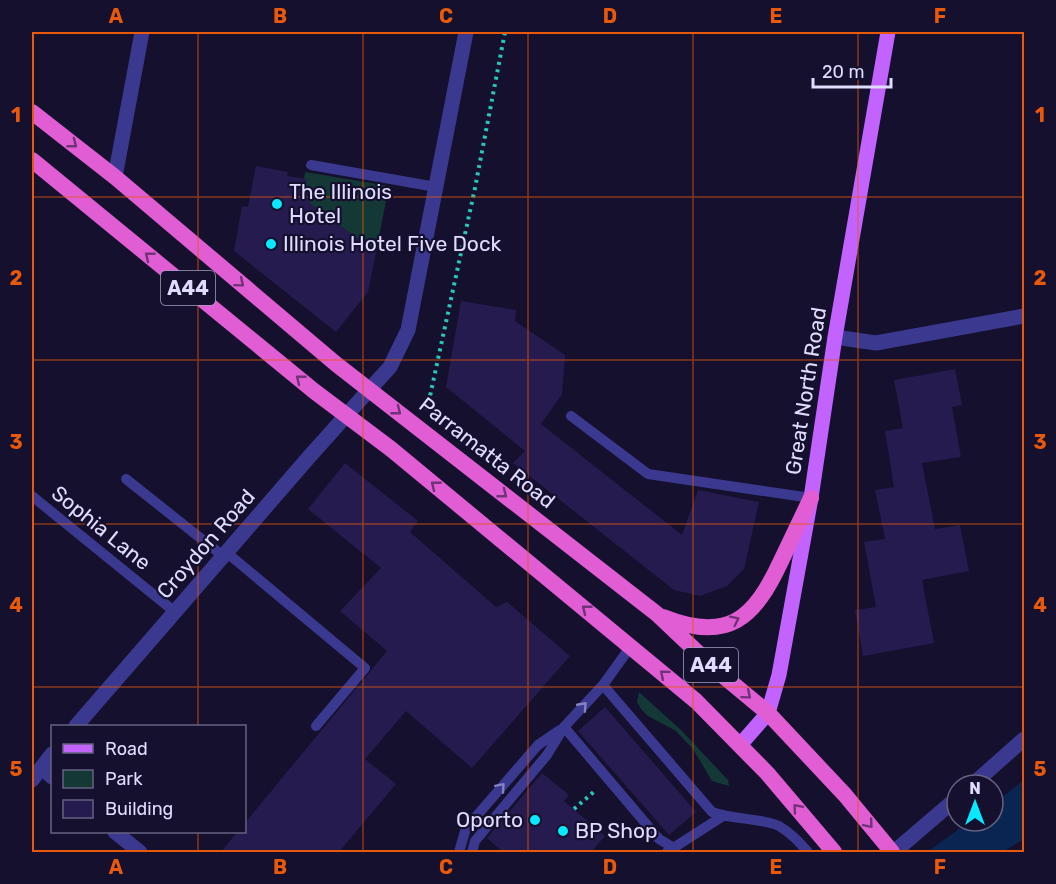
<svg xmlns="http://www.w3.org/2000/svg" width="1056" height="884" font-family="Rubik,sans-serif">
<rect width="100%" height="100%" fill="#15102d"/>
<g fill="#133836">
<path d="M305,172l84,14 -13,66 -67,-49 -7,-12z"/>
<path d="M639,692l43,39 46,49 1,6 -17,-5 -19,-32 -17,-18 -28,-15 -7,-7 -4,-7z"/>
</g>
<path fill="#0a2552" d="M1024,780v59l-22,13h-75l43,-31h23v-17z"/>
<g fill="#251b4f">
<path d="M256,166l32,6 -1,4 20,3 -3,11 7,2 -2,11 67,49 -8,40 -32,40 -102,-81 8,-45 6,1z"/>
<path d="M461,301l55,9 -1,11 50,34 -3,39 -21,30 141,111 16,-45 61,12 -15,67 -17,17 -27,10 -26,-6 -161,-127 12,-12 -79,-64z"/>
<path d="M955,369l7,36 -10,2 9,50 -39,6 13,66 25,-4 9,46 -47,9 12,63 -71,13 -8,-46 21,-3 -12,-65 21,-3 -10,-49 19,-3 -9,-56 18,-3 -9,-48z"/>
<path d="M345,463l73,58 -8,11 86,75 11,-5 63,54 -98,112 -66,-57 -41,48 31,25 -57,68h-118l17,-21h6v-7l143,-173 -47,-40 41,-43 -73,-59z"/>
<path d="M605,707l91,105 -27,23 -91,-104z"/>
<path d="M542,773l27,22 -5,6 41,35 -14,16h-88l-16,-14z"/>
</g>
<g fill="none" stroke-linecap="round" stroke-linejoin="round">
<g stroke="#2ac6bb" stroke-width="4" stroke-dasharray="3 4.5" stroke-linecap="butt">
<path d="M427,410l48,-222 30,-156"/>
<path d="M574,809l22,-19"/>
</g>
<g stroke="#3b398f" stroke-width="10">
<path d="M311,165l125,22"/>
<path d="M571,416l77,58 163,24"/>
<path d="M126,479l97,77"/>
<path d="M32,496l143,116"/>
<path d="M226,552l139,116 -49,58"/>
<path d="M603,685l109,127c20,8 51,6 67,14 12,7 20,16 29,26"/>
<path d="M564,727l95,112 15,9"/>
<path d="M459,852l7,-24 72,-83 22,-15"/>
<path d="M472,852l3,-11 72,-86 17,-28 39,-42 28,-39"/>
<path d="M667,852l56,-36"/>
</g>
<g stroke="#3b398f" stroke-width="15">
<path d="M115,177l27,-145"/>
<path d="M835,337l41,6 148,-27"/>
<path d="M369,390l21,-23 18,-37 58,-298"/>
<path d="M42,768l10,9"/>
<path d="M972,785l52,-46"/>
<path d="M115,832l25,20"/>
<path d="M894,852l63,-54"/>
</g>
<g stroke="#3b398f" stroke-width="15">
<path d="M76,726l233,-269 60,-67"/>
<path d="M32,780l20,-26"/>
</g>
<path stroke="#c363ff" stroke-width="15" d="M740,745l28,-32 11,-38 32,-177 24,-161 53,-305"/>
<g stroke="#e15dd4" stroke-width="16">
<path d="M32,112l83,65 221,187 321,250 58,55 53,44 77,82 47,57"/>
<path d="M32,160l282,231 77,58 305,252 71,72 67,79"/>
<path d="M663,617c65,26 91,2 118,-56 10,-21 20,-42 30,-63"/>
</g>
</g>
<defs><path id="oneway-chevron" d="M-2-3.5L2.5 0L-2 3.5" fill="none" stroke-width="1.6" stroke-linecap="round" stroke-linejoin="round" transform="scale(1.5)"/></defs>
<g stroke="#713378">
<use href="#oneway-chevron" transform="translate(73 144) rotate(38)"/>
<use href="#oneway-chevron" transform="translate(149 256) rotate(-141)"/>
<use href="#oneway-chevron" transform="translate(240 283) rotate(40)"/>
<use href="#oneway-chevron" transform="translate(300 379) rotate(-141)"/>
<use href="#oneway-chevron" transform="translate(397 411) rotate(38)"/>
<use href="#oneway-chevron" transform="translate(435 485) rotate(-141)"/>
<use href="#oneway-chevron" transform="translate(503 494) rotate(38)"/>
<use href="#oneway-chevron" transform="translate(586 609) rotate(-141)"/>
<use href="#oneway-chevron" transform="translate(735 620) rotate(-26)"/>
<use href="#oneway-chevron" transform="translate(664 674) rotate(-140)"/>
<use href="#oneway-chevron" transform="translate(747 695) rotate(40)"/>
<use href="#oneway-chevron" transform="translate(797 808) rotate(-130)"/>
<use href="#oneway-chevron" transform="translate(869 824) rotate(50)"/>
</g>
<g stroke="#8582c1">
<use href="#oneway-chevron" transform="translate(583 706) rotate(-48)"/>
<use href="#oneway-chevron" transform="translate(501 787) rotate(-49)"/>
</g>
<path fill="none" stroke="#e8590c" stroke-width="1.5" stroke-opacity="0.55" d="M198,32v694M363,32v820M528,32v820M693,32v820M858,32v820M32,197h992M32,360h992M32,524h992M32,687h992M198,832v20"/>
<g fill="#08e9ff" stroke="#15102d" stroke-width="2">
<circle cx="277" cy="204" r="6"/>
<circle cx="271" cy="244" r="6"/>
<circle cx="535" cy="820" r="6"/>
<circle cx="563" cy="831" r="6"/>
</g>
<g text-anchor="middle" stroke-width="4.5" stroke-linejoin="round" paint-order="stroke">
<g fill="#15102d" stroke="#a39fc0" stroke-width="1.5">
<rect x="161" y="271" width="54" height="34" rx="4.5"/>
<rect x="684" y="648" width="54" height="34" rx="4.5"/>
</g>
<g font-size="20" font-weight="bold" fill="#e0dcff">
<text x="188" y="295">A44</text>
<text x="711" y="672">A44</text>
</g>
<g font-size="21" fill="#e0dcff" stroke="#15102d" text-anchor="start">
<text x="289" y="199">The Illinois<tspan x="289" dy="24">Hotel</tspan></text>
<text x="283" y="251">Illinois Hotel Five Dock</text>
<text x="523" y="827" text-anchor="end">Oporto</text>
<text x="575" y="838">BP Shop</text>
</g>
<g font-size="21" fill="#e0dcff" stroke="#15102d">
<text transform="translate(806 391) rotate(-81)" y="7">Great North Road</text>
<text transform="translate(487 453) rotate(38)" y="7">Parramatta Road</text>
<text transform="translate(101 528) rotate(39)" y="7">Sophia Lane</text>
<text transform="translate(206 544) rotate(-49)" y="7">Croydon Road</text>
</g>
</g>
<rect width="1056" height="884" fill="none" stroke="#15102d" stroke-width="66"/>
<rect x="51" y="725" width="195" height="108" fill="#15102d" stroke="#666281" stroke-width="1.5"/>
<rect x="63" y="744" width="30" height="9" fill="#c363ff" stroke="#666281" stroke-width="1.5"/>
<text x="105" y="755" font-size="18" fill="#e0dcff">Road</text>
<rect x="63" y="770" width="30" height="18" fill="#133836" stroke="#666281" stroke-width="1.5"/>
<text x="105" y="785" font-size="18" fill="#e0dcff">Park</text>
<rect x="63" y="800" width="30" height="18" fill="#251b4f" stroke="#666281" stroke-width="1.5"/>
<text x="105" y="815" font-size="18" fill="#e0dcff">Building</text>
<g transform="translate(975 803)"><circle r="28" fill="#15102d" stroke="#666281" stroke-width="1.5"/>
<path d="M0-4.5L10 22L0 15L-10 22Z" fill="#08e9ff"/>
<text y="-9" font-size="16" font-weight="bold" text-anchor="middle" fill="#e0dcff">N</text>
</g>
<path d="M813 78v9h78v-9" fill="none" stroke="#e0dcff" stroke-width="3"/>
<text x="822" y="78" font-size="18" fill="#e0dcff" stroke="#15102d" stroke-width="4.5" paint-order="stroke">20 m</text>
<rect x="33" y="33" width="990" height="818" fill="none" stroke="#e8590c" stroke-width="2"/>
<g font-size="20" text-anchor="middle" font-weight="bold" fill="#e8590c">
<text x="116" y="23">A</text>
<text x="280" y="23">B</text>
<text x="446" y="23">C</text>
<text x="610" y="23">D</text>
<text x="776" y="23">E</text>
<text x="940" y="23">F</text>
<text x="16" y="122">1</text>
<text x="1040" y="122">1</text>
<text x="16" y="285">2</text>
<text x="1040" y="285">2</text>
<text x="16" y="449">3</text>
<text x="1040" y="449">3</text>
<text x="16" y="612">4</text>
<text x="1040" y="612">4</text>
<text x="16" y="776">5</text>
<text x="1040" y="776">5</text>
<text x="116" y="874">A</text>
<text x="280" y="874">B</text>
<text x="446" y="874">C</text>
<text x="610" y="874">D</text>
<text x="776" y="874">E</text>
<text x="940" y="874">F</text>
</g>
</svg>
